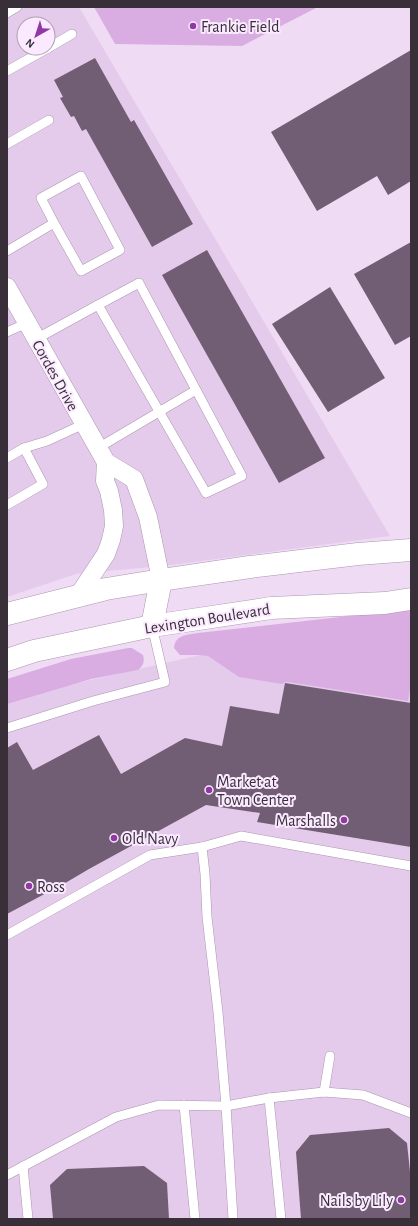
<svg xmlns="http://www.w3.org/2000/svg" width="418" height="1226" font-family="'Alegreya Sans',sans-serif">
<rect width="100%" height="100%" fill="#f0dbf5"/>
<g fill="#e5cbeb" fill-rule="evenodd">
<path d="M7,7h72l311,529 -218,29 -96,9 -69,23zM24,24h24v24h-24z"/>
<path d="M411,611v608h-404v-520l303,-69z"/>
</g>
<g fill="#d9ade2">
<path d="M94,7h224l-76,39 -127,-2z"/>
<path d="M411,609v74l-3,18 -120,-19h-3l-3,2 -43,-7 -31,-21 -9,-1h-19l-6,-7c1,-13 12,-13 24,-15z"/>
<path d="M128,648h4l11,7c2,7 0,11 -5,15l-47,9 -84,25v-25l64,-20z"/>
</g>
<g fill="#715e75">
<path d="M411,50v131l-23,14 -11,-19 -60,35 -46,-79z"/>
<path d="M95,58l36,64 3,-2 59,104 -41,23 -66,-118 -4,2 -8,-15 -3,1 -11,-19 3,-1 -9,-17z"/>
<path d="M411,242v94l-16,9 -41,-71z"/>
<path d="M207,250l118,208 -46,25 -117,-208z"/>
<path d="M330,287l55,91 -57,34 -56,-88z"/>
<path d="M285,683l126,20v144l-154,-25 3,-9 -54,-8 -117,64 -22,13 -60,32v-166l10,-6 16,28 66,-35 22,39 64,-36 37,8 8,-40 49,8z"/>
<path d="M389,1128l18,15 4,38v38h-110l-5,-67 14,-17z"/>
<path d="M144,1166l23,17 2,36h-116l-3,-34 17,-16z"/>
</g>
<g fill="none" stroke-linecap="round" stroke-linejoin="round">
<defs>
<g id="service">
<path d="M7,13l10,-6"/>
<path d="M48,48l24,-14"/>
<path d="M7,71l41,-23"/>
<path d="M7,144l42,-24"/>
<path d="M7,251l47,-28 27,48 39,-21 -39,-74 -40,22 13,25"/>
<path d="M139,283l103,193 -36,17 -108,-188z"/>
<path d="M7,332l20,-9"/>
<path d="M36,339l62,-34"/>
<path d="M98,448l98,-58"/>
<path d="M7,458l17,-10 23,-7 37,-17"/>
<path d="M7,505l36,-21 -19,-36"/>
<path d="M7,728l86,-27 72,-19 -13,-56"/>
<path d="M202,847l3,27 2,43 11,95 8,94 7,113"/>
<path d="M7,935l143,-80 52,-8 39,-11 170,30"/>
<path d="M324,1092l6,-36"/>
<path d="M269,1098l12,121"/>
<path d="M184,1105l11,114"/>
<path d="M23,1166l5,53"/>
<path d="M7,1175l109,-58 43,-12 67,1 43,-8 55,-6 39,3 48,18"/>
</g>
<g id="minor">
<path d="M7,287l99,175 28,17 14,38 13,63"/>
<path d="M78,596l28,-42 5,-14 3,-14 -1,-16 -4,-19 -4,-10 1,-19"/>
</g>
<g id="secondary">
<path d="M7,614l99,-25 55,-9 89,-13 108,-13 53,-4"/>
<path d="M152,626l9,-46"/>
<path d="M7,660l27,-9 118,-25 119,-18 114,-5 26,-4"/>
</g>
</defs>
<use href="#service" stroke="#ab96af" stroke-width="10"/>
<use href="#minor" stroke="#ab96af" stroke-width="19"/>
<use href="#secondary" stroke="#ab96af" stroke-width="23"/>
<use href="#service" stroke="#fff" stroke-width="9"/>
<use href="#minor" stroke="#fff" stroke-width="18"/>
<use href="#secondary" stroke="#fff" stroke-width="22"/>
</g>
<g fill="#9238a4" stroke="#fbeaff" stroke-width="1.5">
<circle cx="193" cy="26" r="4"/>
<circle cx="209" cy="790" r="4"/>
<circle cx="344" cy="820" r="4"/>
<circle cx="114" cy="838" r="4"/>
<circle cx="29" cy="886" r="4"/>
<circle cx="401" cy="1200" r="4"/>
</g>
<g text-anchor="middle" stroke-width="4" stroke-linejoin="round" paint-order="stroke">
<g font-size="16" fill="#382f39" stroke="#fbeaff" text-anchor="start">
<text x="201" y="32">Frankie Field</text>
<text x="217" y="787">Market at<tspan x="217" dy="18">Town Center</tspan></text>
<text x="336" y="826" text-anchor="end">Marshalls</text>
<text x="122" y="844">Old Navy</text>
<text x="37" y="892">Ross</text>
<text x="393" y="1206" text-anchor="end">Nails by Lily</text>
</g>
<g font-size="16" fill="#382f39" stroke="#fbeaff">
<text transform="translate(56 375) rotate(61)" y="6">Cordes Drive</text>
<text transform="translate(207 618) rotate(-9)" y="6">Lexington Boulevard</text>
</g>
</g>
<rect width="418" height="1226" fill="none" stroke="#382f39" stroke-width="16"/>
<g transform="translate(36 36) rotate(219)"><circle r="19" fill="#fbeaff" stroke="#ad9fb0"/>
<path d="M0-3L7 15L0 10L-7 15Z" fill="#9238a4"/>
<text y="-6" font-size="11" font-weight="bold" text-anchor="middle" fill="#382f39">N</text>
</g>
</svg>
